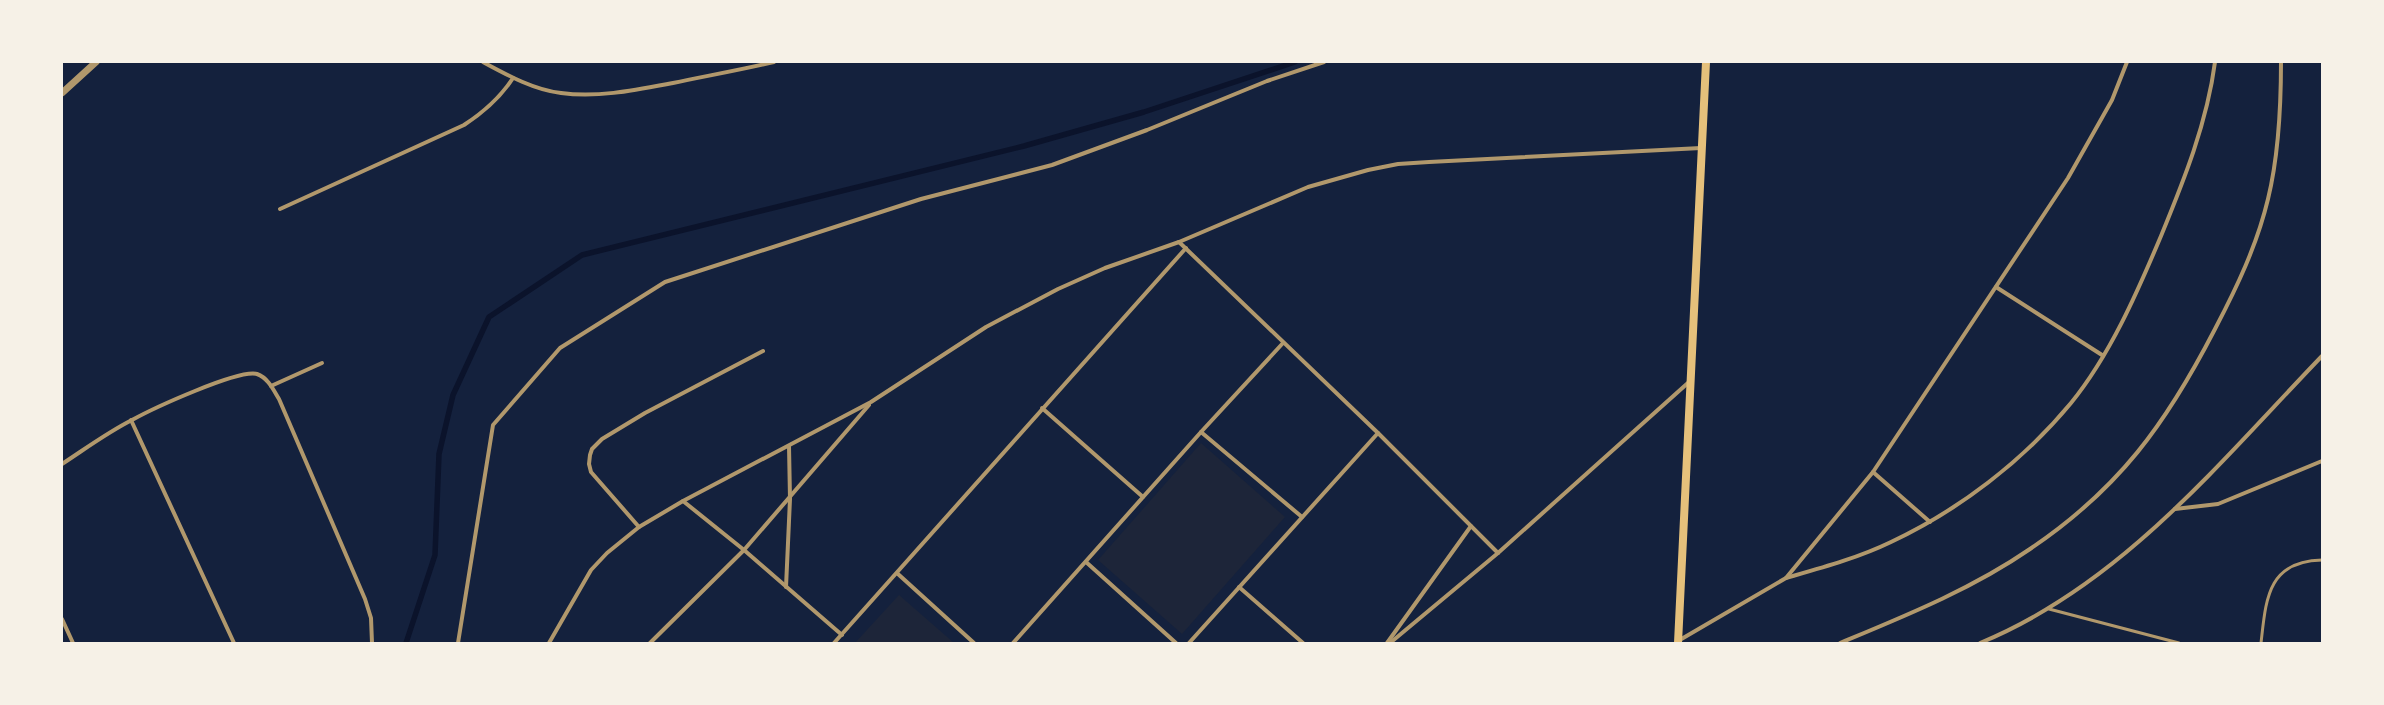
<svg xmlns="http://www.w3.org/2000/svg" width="2384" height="705" font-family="Barlow,sans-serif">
<rect width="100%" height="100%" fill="#14213d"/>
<g fill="#1d2539">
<path d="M1201,443l84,74 -103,117 -84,-74z"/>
<path d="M899,595l55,48h-99z"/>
</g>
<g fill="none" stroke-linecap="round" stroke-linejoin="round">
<path stroke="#0b132b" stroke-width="5.5" d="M406,643l29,-88 4,-101 14,-59 36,-78 93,-62 442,-109 120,-34 151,-50"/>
<g stroke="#b1986c" stroke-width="3">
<path d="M2049,609l130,34"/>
<path d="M2261,643c5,-43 6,-82 61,-83"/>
</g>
<g stroke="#b1986c" stroke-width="4">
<path d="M483,62c24,13 51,28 78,31 37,5 75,-3 112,-10 33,-7 67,-13 101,-21"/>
<path d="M280,209l184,-84c20,-13 36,-27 49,-47"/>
<path d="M1179,242l199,191 120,120"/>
<path d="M1996,287l106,68"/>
<path d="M271,386l51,-23"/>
<path d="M1042,408l101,89"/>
<path d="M131,420l103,223"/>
<path d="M1201,432l101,85"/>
<path d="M62,464c23,-15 46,-32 70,-44 20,-11 106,-51 125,-46 11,4 16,15 22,25l86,200 6,19 1,25"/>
<path d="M1873,472l57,50"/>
<path d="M683,501l61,49 98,85"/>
<path d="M2175,509l43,-5 104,-43"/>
<path d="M639,527l-48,-55 -2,-8 1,-9 2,-6 10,-10 43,-26 118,-62"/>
<path d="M1086,562l90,81"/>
<path d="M898,574l76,69"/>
<path d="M1786,578c35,-10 72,-20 105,-36 68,-32 132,-81 180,-139 39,-48 66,-110 90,-167 23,-56 46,-113 54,-174"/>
<path d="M786,587l4,-88 -1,-53"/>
<path d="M1239,587l64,56"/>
<path d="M62,619l11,24"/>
<path d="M1678,641l108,-63 87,-106 195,-294 44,-78 15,-38"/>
<path d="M458,643l35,-218 67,-77 105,-66 256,-83 131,-34 95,-35 120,-49 57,-19"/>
<path d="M549,643l42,-73 16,-17 32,-26 44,-26 188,-99 115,-75 72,-38 47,-21 74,-26 129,-55 60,-17 30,-6 31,-2 272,-14"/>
<path d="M650,643l94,-93 125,-145"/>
<path d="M834,643l352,-395"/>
<path d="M1013,643l188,-211 82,-89"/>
<path d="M1189,643l189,-210"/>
<path d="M1387,643l84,-117"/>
<path d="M1390,643l108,-90 191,-171"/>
<path d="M1840,643c65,-27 132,-54 190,-94 89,-60 136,-125 185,-220 22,-42 42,-84 53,-130 11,-45 13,-92 13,-137"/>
<path d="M1980,643c141,-58 239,-180 342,-287"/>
</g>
<path stroke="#b1986c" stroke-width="7" d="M62,93l34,-31"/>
<path stroke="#e5c07b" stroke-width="8" d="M1678,643l28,-581"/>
</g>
<rect width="2384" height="705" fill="none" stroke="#f6f1e7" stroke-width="126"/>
</svg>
